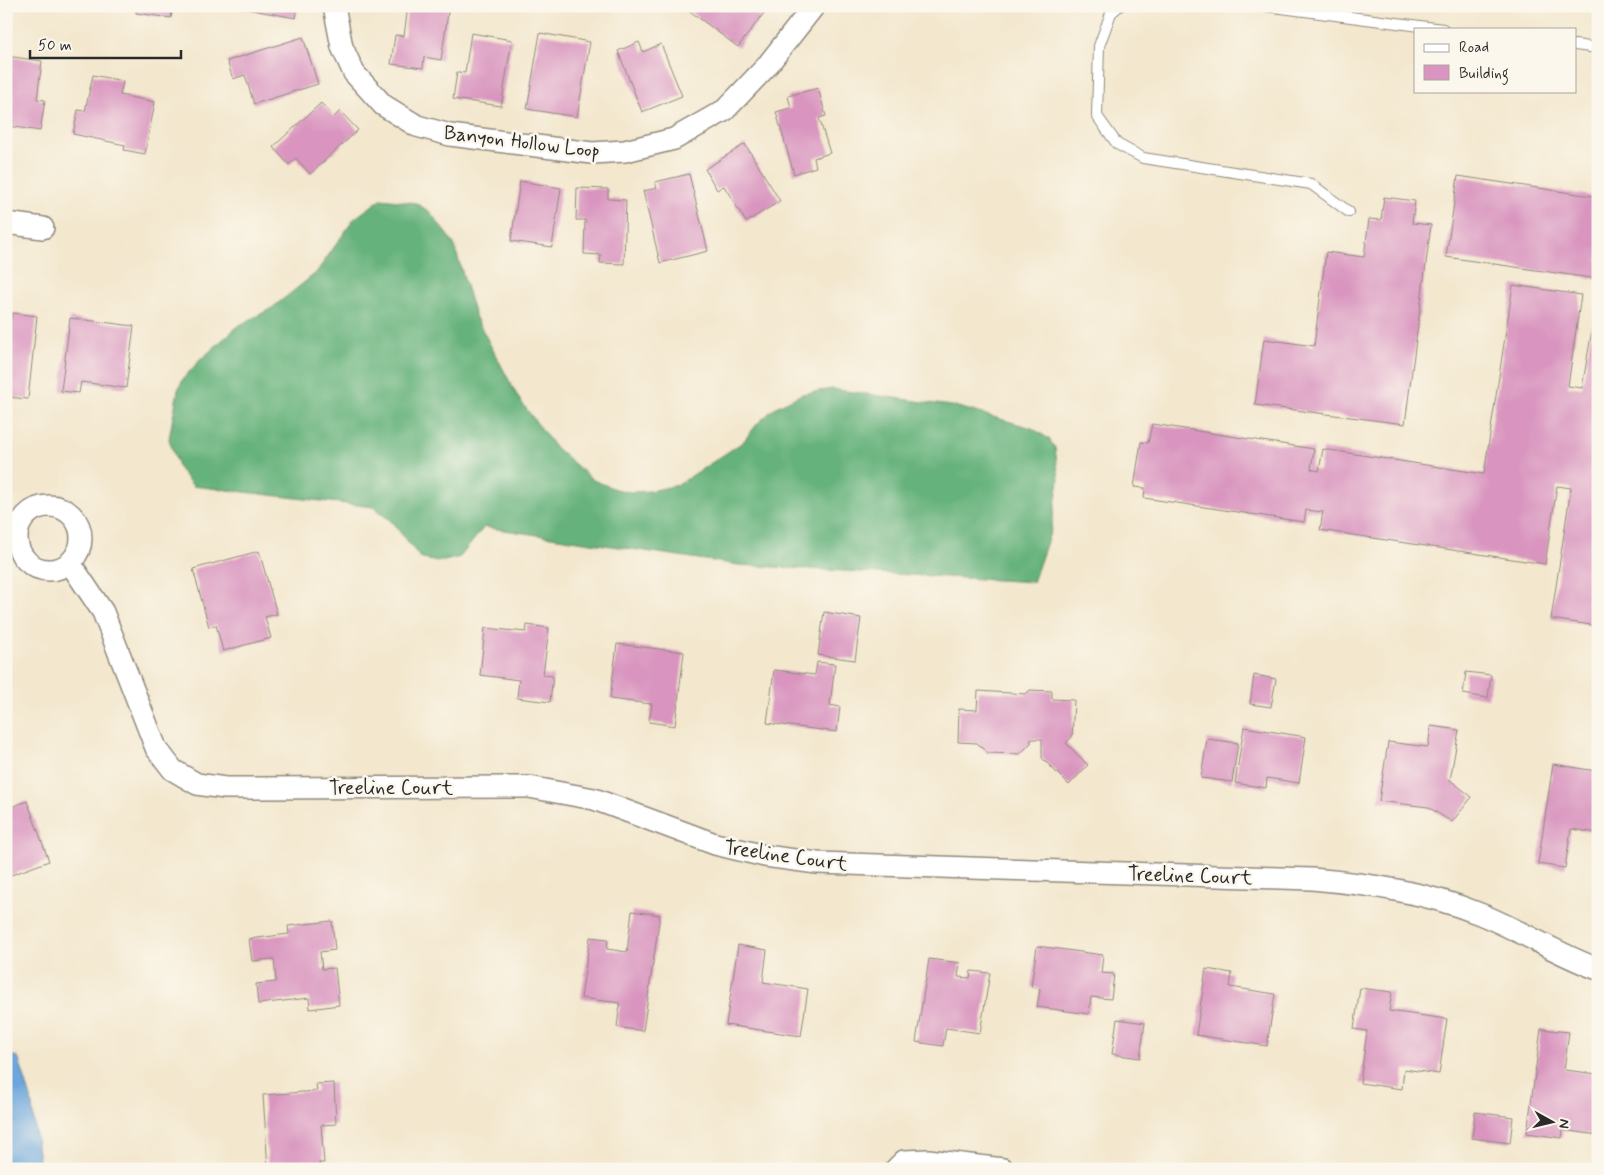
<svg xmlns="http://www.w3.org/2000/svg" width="1604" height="1175" font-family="Mynerve,sans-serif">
<rect width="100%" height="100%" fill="#fbf7ec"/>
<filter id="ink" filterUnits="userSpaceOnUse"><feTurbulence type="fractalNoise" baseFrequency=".02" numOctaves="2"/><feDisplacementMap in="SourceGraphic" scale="10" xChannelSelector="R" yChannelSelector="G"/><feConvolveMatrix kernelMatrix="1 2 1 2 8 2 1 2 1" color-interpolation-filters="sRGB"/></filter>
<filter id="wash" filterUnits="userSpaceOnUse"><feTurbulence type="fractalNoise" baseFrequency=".0096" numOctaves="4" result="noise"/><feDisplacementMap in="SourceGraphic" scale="20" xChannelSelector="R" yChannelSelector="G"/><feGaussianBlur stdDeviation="1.12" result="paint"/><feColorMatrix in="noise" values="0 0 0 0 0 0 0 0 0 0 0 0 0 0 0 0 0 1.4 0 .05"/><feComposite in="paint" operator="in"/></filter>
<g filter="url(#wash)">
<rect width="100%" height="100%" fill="#f3e7cd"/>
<path fill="#66b27c" stroke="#486e54" d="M381,199l35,4 14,9 24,32 21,72 44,83 35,47 39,34 22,9 15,3 20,-1 28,-6 65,-43 15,-19 18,-16 26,-13 30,-5 126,18 74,21 17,11 6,9 4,32 -8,50 -18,52 -294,-17 -255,-38 -24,30 -16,4h-12l-12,-4 -29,-36 -18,-14 -180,-21 -14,-17 -10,-30 9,-49 5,-11 16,-18 39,-35 34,-18 44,-35 38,-54z"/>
<path fill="#6ca6dc" stroke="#4c6884" d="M6,1054l12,3 13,41 9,71h-34z"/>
<g id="blocks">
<g fill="#d995bf">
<path d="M137,6h36l-2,12 -35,-5z"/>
<path d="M230,6h68l-2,12z"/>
<path d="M408,6h41l-8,54 -17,-3 -1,11 -32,-4 4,-29 9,1z"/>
<path d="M683,6h81l3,3 -29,38z"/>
<path d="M471,33l41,7 -11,66 -48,-7 4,-27 8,1z"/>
<path d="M540,33l50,9 -13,75 -50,-8z"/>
<path d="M303,37l15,47 -64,20 -9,-29 -12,4 -6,-18z"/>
<path d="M639,42l4,10 18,-8 21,52 -40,16 -24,-61z"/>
<path d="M6,56l36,5 -5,38 8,1 -5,31 -32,-5 3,-23 -5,-1z"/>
<path d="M93,75l30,6 -3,14 35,7 -10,52 -21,-4 1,-5 -52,-11 5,-24 7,1z"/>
<path d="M818,88l8,28 -7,2 11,35 -16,5 2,9 -22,7 -18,-62 15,-4 -3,-12z"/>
<path d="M321,103l13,14 6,-6 18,19 -48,44 -14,-16 -7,7 -16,-18z"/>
<path d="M745,144l35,57 -34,21 -22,-36 -7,4 -12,-21z"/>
<path d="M689,174l19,77 -48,12 -17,-72 14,-3 -2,-6z"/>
<path d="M1458,176l140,21v82l-152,-22z"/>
<path d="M520,181l41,7 -9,59 -41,-6z"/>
<path d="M577,188l31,1v10l18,1 -2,64 -24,-1 1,-8 -17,-1 1,-34h-9z"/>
<path d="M1384,197l31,4 -3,22 19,2 -26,199 -150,-19 9,-66 50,7 12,-94 38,5 5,-38 12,1z"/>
<path d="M1513,285l68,10 -13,91 14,2 16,-93v331l-47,-7 20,-131 -14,-2 -12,78 -225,-34 3,-18 -17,-2 -2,12 -160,-24 1,-10 -11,-1 7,-45 7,1 4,-19 162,25 -3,20 8,2 4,-22 161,25z"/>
<path d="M12,313l25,3 -9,83 -22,-2v-50z"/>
<path d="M70,318l64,8 -8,62 -45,-6 -2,11 -18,-2z"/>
<path d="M259,551l18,63 -12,3 6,21 -48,13 -7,-26 -7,2 -16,-58z"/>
<path d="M824,612l37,6 -6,42 -37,-5z"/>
<path d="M527,625l22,3 -6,47 10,1 -3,26 -33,-4 2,-18 -39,-5 5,-47 41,4z"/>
<path d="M617,644l67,8 -9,74 -26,-4 3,-18 -42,-5z"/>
<path d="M817,662l18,2 -5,41 10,2 -3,25 -70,-9 7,-53 41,5z"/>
<path d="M1466,672l25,3 -3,23 -25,-4z"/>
<path d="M1254,675l22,4 -5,28 -21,-3z"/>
<path d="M1030,690l22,1v8l22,1 -2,37 -6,6 22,22 -19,20 -27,-27v-19h-11v4l-11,11 -33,-1 -10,-10 -19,-1 1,-33 18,1 1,-19 48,3z"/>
<path d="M1431,726l28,4 -9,50 22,17 -20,25 -24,-15 -49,-6 9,-59 40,5z"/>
<path d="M1244,727l62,10 -7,46 -32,-5 -1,10 -31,-5z"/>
<path d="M1207,739l31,4 -6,39 -31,-4z"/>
<path d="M1553,764l43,7 -2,9h4v53l-27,-4 -6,39 -27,-4z"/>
<path d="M27,801l22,60 -43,16v-68z"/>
<path d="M632,911l28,4 -17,116 -26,-4 3,-24 -39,-5 9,-61 18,2 -1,10 20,3z"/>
<path d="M332,921l3,29 -15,2 2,17 13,-1 4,37 -29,4 -1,-11 -51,6 -2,-20 20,-2 -2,-23 -22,2 -3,-22 40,-5 -1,-8z"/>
<path d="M738,945l29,5 -4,32 45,7 -7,47 -75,-11z"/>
<path d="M1037,946l66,9 -2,18 13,1 -3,25 -20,-2 -2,17 -52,-7 3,-18 -9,-2z"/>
<path d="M929,959l31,4 -2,14 12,1 1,-7 19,2 -10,60 -34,-5 -3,18 -27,-4z"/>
<path d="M1206,969l26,4 -2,14 45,7 -8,52 -71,-11z"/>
<path d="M1360,988l32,4 -3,19 58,8 -8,55 -35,-5 -2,20 -42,-6 7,-52 -13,-2z"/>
<path d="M1117,1019l28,4 -5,35 -28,-4z"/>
<path d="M1541,1029l28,3 -5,38 34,4v61l-35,-5 -1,8 -35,-5z"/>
<path d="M334,1083l2,41 -15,1 3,38h-5l1,6h-52l-5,-74 54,-4 -1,-7z"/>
<path d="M1475,1112l38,5 -3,26 -38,-5z"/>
</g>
</g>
</g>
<g filter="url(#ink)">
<use href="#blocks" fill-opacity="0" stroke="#8f897c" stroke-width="1"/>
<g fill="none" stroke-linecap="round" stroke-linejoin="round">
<defs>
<g id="service">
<path d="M1119,6l-8,7 -12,33 -2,70 20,28 26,14 168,26 38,28"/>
<path d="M1266,6l177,23"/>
<path d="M1575,45l23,3"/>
</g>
<g id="minor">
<path d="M334,6l8,41 12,26 29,32 34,21 33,9 142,18 33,-2 49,-12 51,-29 41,-43 48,-61"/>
<path d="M6,223l37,5"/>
<circle cx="49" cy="538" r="32"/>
<path d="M70,563l33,49 53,136 17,22 24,14 28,4 304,-1 65,12 121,45 50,12 52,7 495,16c57,5 114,13 168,35 40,16 77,40 118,55"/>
<path d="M896,1169l8,-8 24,-1 75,9"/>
</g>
</defs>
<use href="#service" stroke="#8f897c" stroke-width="12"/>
<use href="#minor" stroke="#8f897c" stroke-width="24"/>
<use href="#service" stroke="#fff" stroke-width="10"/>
<use href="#minor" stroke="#fff" stroke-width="21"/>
</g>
</g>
<g text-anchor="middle" stroke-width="5" stroke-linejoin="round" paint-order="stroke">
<g font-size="20" fill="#2b2b2b" stroke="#fbf7ec">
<text transform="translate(522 141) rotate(7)" y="7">Banyon Hollow Loop</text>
<text x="391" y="794">Treeline Court</text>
<text transform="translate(786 855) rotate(8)" y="7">Treeline Court</text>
<text transform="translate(1190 875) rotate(2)" y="7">Treeline Court</text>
</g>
</g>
<rect width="1604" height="1175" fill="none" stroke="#fbf7ec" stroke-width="25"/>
<rect x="1414" y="28" width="162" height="65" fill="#fbf7ec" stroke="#a8a59f"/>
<rect x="1424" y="44" width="25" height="8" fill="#ffffff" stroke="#a8a59f"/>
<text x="1459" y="52" font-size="15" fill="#2b2b2b">Road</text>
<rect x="1424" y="65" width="25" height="15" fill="#d995bf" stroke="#a8a59f"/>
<text x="1459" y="78" font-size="15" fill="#2b2b2b">Building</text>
<g transform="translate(1552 1122) rotate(98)" stroke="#fbf7ec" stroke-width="4" paint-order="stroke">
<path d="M0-4L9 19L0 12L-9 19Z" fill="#2b2b2b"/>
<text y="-8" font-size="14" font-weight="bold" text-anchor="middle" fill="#2b2b2b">N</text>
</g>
<path d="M30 50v8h151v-8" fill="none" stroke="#2b2b2b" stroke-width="2.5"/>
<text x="38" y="50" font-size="15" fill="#2b2b2b" stroke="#fbf7ec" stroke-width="4" paint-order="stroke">50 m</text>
</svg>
